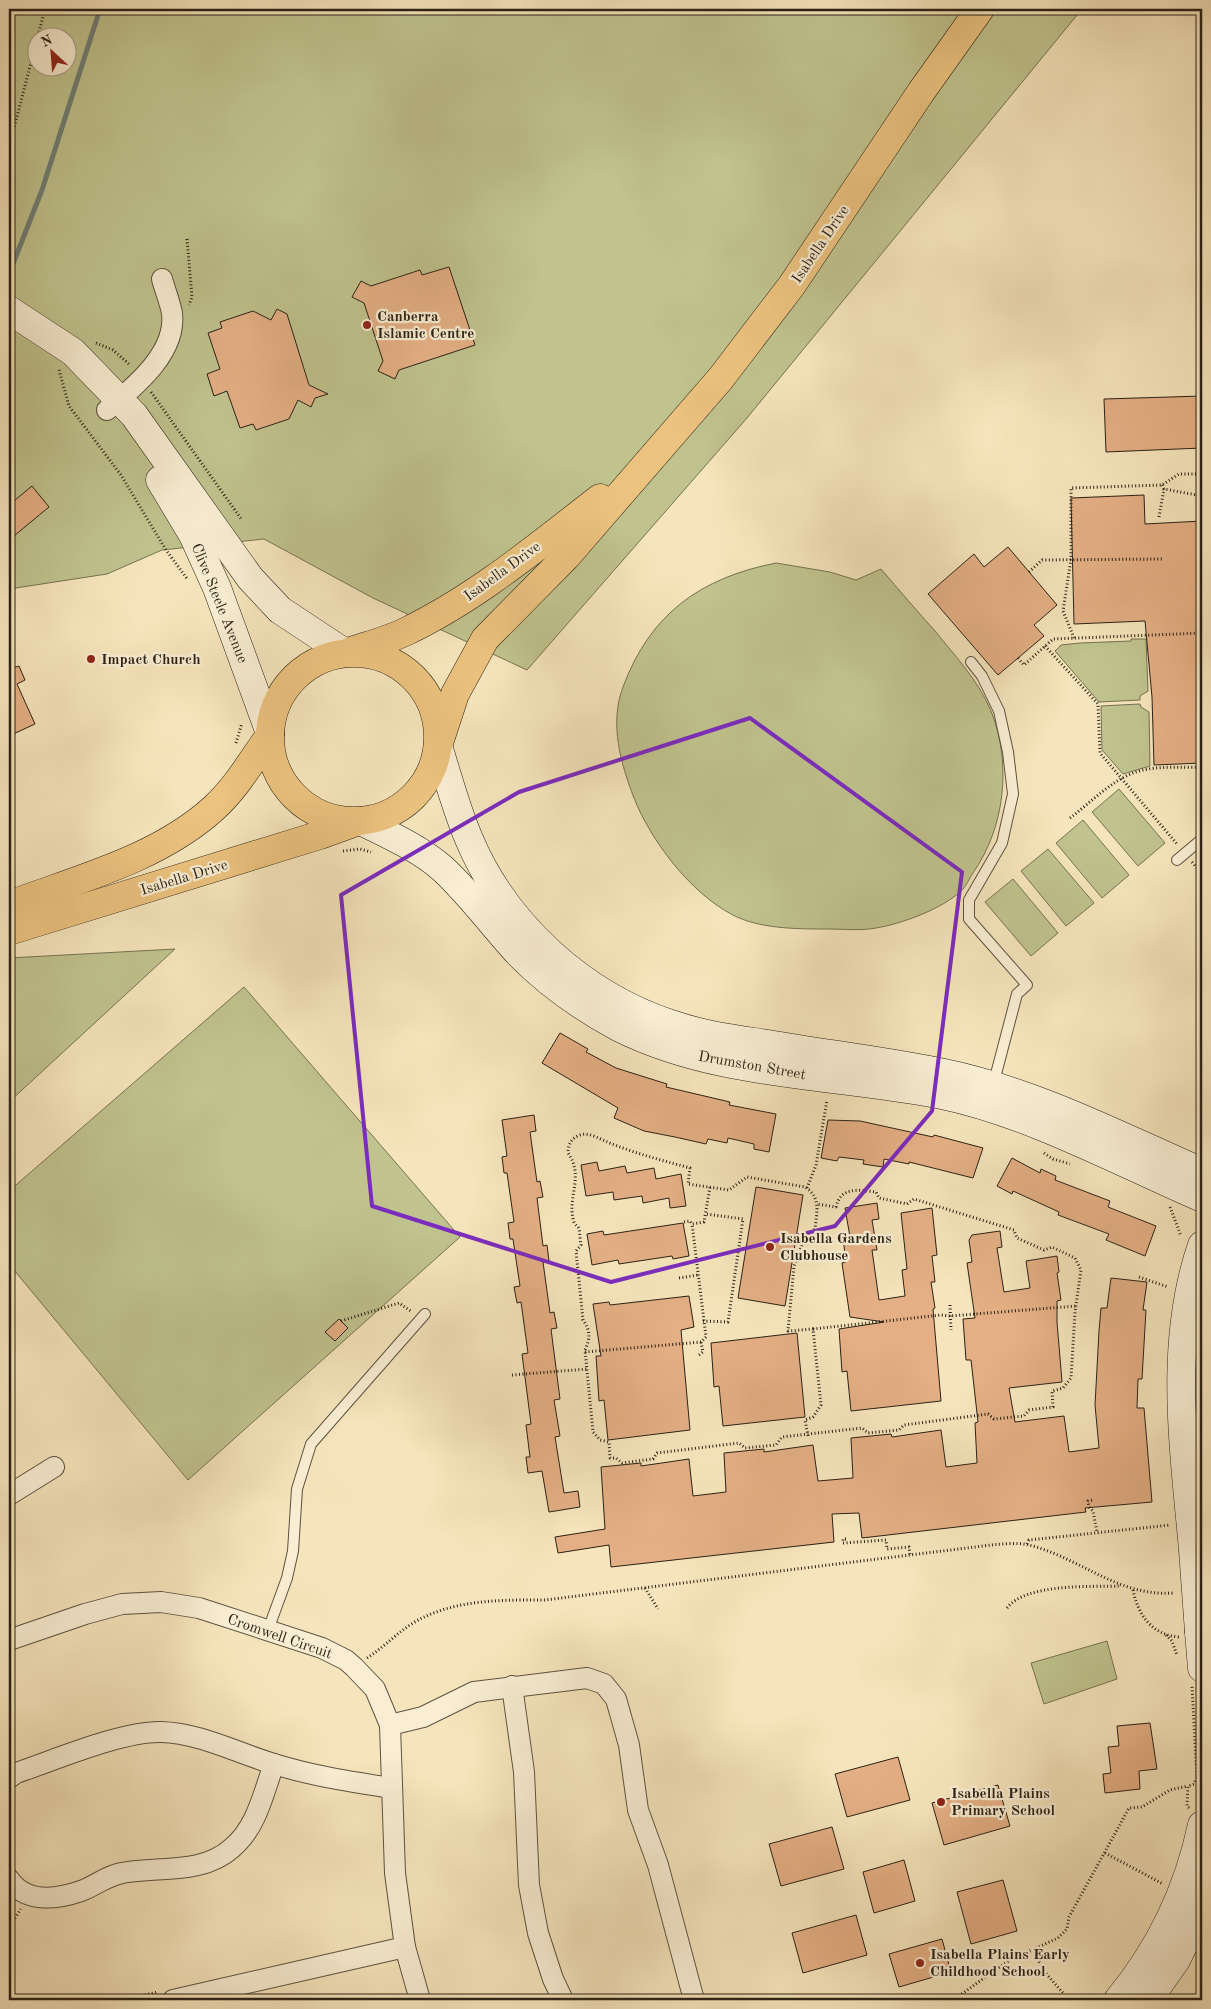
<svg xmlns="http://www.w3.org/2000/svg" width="1211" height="2009" font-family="'Old Standard TT',serif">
<rect width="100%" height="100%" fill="#f6e5bc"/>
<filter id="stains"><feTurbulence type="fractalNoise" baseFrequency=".004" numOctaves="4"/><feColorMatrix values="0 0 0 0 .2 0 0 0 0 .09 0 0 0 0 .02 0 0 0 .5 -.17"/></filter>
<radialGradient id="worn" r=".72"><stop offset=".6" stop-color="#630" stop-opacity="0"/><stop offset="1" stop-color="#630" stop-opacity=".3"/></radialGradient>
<g fill="#c0c38e" stroke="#757252" fill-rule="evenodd">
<path d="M9,9h1073l-335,409 -220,252 -154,-72 -109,-59 -102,11 -55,24 -98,15zM38,38h30v30h-30z"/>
<path d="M776,563l54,9 26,8 25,-11c18,21 36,42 54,62 21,26 43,49 56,80 21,53 14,116 -18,162 -4,6 -7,14 -12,18 -19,18 -60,33 -85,37 -15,3 -33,1 -49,1 -30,0 -69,0 -96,-15 -41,-22 -80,-73 -97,-116 -13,-34 -25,-74 -11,-111 27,-73 77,-109 153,-124z"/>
<path d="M1131,639h15l2,52 -8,5v4l-41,2 -44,-51 6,-6 19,-2 51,-2z"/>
<path d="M1140,704l1,3 8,5 1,54 -27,8 -21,-24 -1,-44z"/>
<path d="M1119,789l46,54 -27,23 -46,-54z"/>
<path d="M1083,820l46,55 -27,23 -46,-55z"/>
<path d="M1048,849l46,54 -28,23 -45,-55z"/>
<path d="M1013,879l45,54 -27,23 -46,-54z"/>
<path d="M175,949l-166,153v-144z"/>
<path d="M244,987l216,250 -272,243 -179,-216v-73z"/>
<path d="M1107,1641l10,38 -73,25 -13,-41z"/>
</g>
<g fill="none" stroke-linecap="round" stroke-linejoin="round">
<path stroke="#707f77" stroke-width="5" d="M9,274l33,-84 58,-181"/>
</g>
<g fill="#e4af84" stroke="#2a2116">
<path d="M449,267l26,78 -76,25 -4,9 -17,-8 5,-10 -19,-58 -12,-6 9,-16 10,5 49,-16 2,5z"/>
<path d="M277,309l10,5 22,71 19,9 -13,4 -4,9 -13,-7 -9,19 -33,11 -3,-6 -13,4 -13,-37 -13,5 -7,-22 13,-5 -12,-36 14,-5 -2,-6 33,-11 18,9z"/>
<path d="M1202,396v52l-96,4 -2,-53z"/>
<path d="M32,486l17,21 -40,33v-35z"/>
<path d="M1144,495l1,29 57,-3v242l-48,2 -2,-68 -7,-76 -71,3 -3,-126z"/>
<path d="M1008,547l49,58 -23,20 10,11 -46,39 -70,-81 46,-40 10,13z"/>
<path d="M19,666l6,14 -8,4 18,40 -26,12v-69l1,2z"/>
<path d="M560,1033l28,16 -2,3 30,16 51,16 -1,3 64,15 -1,3 47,9 -7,38 -15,-3v-5l-26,-6 -1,5 -19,-4 -2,5 -31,-7 -31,-6 -30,-13 4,-10 -76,-45z"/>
<path d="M534,1115l2,16 -6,1 7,50 3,-1 3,16 -6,1 6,48 4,-1 2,16 -6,1 7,51 4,-1 3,16 -6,1 9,70 -6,1 6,36 -5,1 9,56 14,-2 2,16 -31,5 -7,-41 -14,2 -2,-16h4l-4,-32 5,-1 -9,-70 6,-1 -7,-51 -4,1 -3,-16 6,-1 -7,-47h-3l-2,-16 6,-1 -7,-49h-3l-2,-16 5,-1 -5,-36z"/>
<path d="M828,1120l32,1 73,16 1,-2 49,13 -10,30 -64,-16v2l-25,-5 -1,8 -20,-3 1,-4 -25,-3 -2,4 -16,-3z"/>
<path d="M1012,1158l28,15 1,-4 15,7 -1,4 55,21 -2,6 48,19 -11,30 -39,-16 3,-6 -51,-19 1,-3 -46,-21 -1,3 -15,-8z"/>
<path d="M597,1162l2,9 26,-5 2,7 27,-5 2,11 25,-5 5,32 -16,2 -1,-10 -26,5 -1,-7 -28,4 -1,-8 -27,4 -5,-31z"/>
<path d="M756,1187l47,8 -18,111 -47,-8z"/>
<path d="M877,1203l2,16 -7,1 5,30h-5l7,50 26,-4 -3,-26 5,-1 -6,-56 31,-5 5,47 -5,1 3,26h-4l4,26 -2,1 8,92 -90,10 -4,-40 -5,1 -3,-43 45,-7 -34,-5 -8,-54 4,-1 -3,-24 7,-1 -5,-29z"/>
<path d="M683,1223l6,33 -16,3 -1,-3 -53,8 -1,-4 -26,5 -5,-31 16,-3 1,4z"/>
<path d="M1000,1231l2,16 -5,1 7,44 26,-4 -4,-27 31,-5 2,16 -2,1 4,27 -4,1v21l5,60 -53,6 6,34 49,-6 5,36 30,-4 -4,-43 4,-74 2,-23h6l4,-30 36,4 -4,28h3l-4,69h-4l-1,29h7l8,94 -67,6 1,4 -224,26 -3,-25 -27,1 2,28 -223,25 -2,-22 -51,8 -3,-16 50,-8 -4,-62 40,-4v3l48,-7 4,37 33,-4 -2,-39 40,-4v3l49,-7 5,36 35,-3 -2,-40 40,-4 1,3 49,-7 5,37 31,-4 -2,-40 3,-1 -7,-62h-5l-3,-41 12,-1 -8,-55 5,-1 -3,-22 3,-5z"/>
<path d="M689,1296l5,31 -13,3 9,100 -82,10 -4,-40 -5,1 -3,-45h5l-8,-52 16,-2 1,3z"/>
<path d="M339,1319l9,9 -13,13 -10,-9z"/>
<path d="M797,1333l8,84 -82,9 -4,-40 -5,1 -3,-44z"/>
<path d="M1150,1723l7,46 -18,2 1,18 -35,4 -2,-19 8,-1 -3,-26 11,-1 -2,-20z"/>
<path d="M898,1757l12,43 -63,17 -12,-43z"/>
<path d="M998,1785l12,41 -66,19 -12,-42z"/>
<path d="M832,1827l12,42 -63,17 -12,-42z"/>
<path d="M904,1860l11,41 -41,12 -11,-41z"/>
<path d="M1003,1880l14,51 -46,13 -14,-52z"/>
<path d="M856,1915l11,40 -64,18 -11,-40z"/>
<path d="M942,1939l9,33 -52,15 -10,-33z"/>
</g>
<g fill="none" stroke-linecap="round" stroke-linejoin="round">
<defs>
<g id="lane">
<path d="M971,662l11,14 17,35 9,41 5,42 -11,49 -33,57v19l58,66 -10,9 -21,80 1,10"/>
<path d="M1177,860l25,-21"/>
<path d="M268,1630l19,-52 6,-27 4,-62 14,-45 114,-130"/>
</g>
<g id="street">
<path d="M107,410c27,-23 70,-57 65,-97 -2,-11 -7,-23 -10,-34"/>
<path d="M9,1495l45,-28"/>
<path d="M9,1640l76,-26 37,-10 39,-2 38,6 123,40 24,12 8,7 21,22 15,36 5,148 10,74 15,53"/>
<path d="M512,1686l12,86 5,113 9,48 15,46 10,21"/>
<path d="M390,1725l33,-8 51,-25 113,-14 17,6 12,15 13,46 9,65 20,55 36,135"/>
<path d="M9,1778l7,-5c39,-13 106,-42 145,-41 39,1 76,21 113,32 39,12 78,18 118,24"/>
<path d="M9,1879c16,24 46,21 72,12 14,-5 27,-16 41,-18 37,-7 80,2 110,-25 25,-21 31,-54 42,-84"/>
<path d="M173,2000l232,-53"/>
</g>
<g id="secondary">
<path d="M9,310l64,42 61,63 116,163 30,32 65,43"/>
<path d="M160,480l33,55 24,53 53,145"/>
<path d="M438,746c10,31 18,63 31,93 36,86 114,156 202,185 31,11 64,15 97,20 58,10 118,17 176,29 91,19 174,62 258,99"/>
<path d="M361,821c28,14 58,27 82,48 28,26 50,57 76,85 28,29 64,54 99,73 99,50 217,47 324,68 87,18 179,68 260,103"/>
<path d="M1193,1550c-9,-102 -25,-206 9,-305"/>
<path d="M1199,1632l3,36"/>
<path d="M1118,2000c43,-52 70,-109 84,-175"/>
<path d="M1148,2000l28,-40 26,-53"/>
</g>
<g id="primary">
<path d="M351,651c18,-6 37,-11 54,-19 71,-34 133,-86 195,-134"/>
<circle cx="354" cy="737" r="84"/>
<path d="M439,743l16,-49 30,-55 81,-82 155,-179 71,-93 129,-193 59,-83"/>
<path d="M9,905c69,-26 149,-46 205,-97 23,-21 38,-48 56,-73"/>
<path d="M9,931l311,-96 36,-13"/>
</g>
</defs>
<use href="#lane" stroke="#5d5240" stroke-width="12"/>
<use href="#street" stroke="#5d5240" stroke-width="22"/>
<use href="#secondary" stroke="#2a2116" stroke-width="29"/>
<use href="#primary" stroke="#2a2116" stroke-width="29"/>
<g stroke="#2a2116" stroke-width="3" stroke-dasharray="1 2.5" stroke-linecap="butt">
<path d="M9,147l36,-138"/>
<path d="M187,239l5,58 -3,8"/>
<path d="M96,343l17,7 17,15"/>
<path d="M59,370l10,36 52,69 45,75 22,30"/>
<path d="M151,392l91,128"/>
<path d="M1162,485l2,4 38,7"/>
<path d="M1159,517l5,-28"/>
<path d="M1029,572l13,-12 122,-1"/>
<path d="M1074,638l-11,-27 8,-52v-71l91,-3 17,-11h23"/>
<path d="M1045,646l53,58 2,49 77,91"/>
<path d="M1018,658l6,7 29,-26 149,-6"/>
<path d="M236,743l6,-20"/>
<path d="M1070,818c20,-15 40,-36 63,-45 21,-8 47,-5 69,-6"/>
<path d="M343,851l17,-2 11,3"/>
<path d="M1192,862l10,12"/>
<path d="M1044,1153l9,6 17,5"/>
<path d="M807,1188l9,-23 11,-65"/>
<path d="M1170,1207l11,29"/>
<path d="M684,1222l6,-1 2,3 12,-2 6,-35"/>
<path d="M1139,1277l29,10"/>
<path d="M679,1278l19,-3"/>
<path d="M950,1305l1,25"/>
<path d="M341,1321l58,-18 13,9"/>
<path d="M703,1321l25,1 15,-103 -37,-5"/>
<path d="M813,1329l128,-14 9,1 126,-10"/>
<path d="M585,1352l116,-10 5,-5 -14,-113"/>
<path d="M699,1355l4,-3 -2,-10"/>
<path d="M512,1375l75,-6"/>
<path d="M808,1436l-3,-16 8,-3 8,-12 -8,-76 -25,2 6,-65 10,-27 11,-10c2,-17 6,-32 -10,-42l-58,-10 -18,13 -41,-6 2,-16c-29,-8 -57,-15 -85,-27 -7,-3 -17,-9 -25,-6 -9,3 -12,10 -12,18 17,24 -2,45 6,69 1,3 4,4 5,7 1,4 1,11 2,16l-5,6 7,69c8,11 7,19 2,30l8,82 7,8 9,2 1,16h6l6,5 31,-4 4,-6 82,-10 6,5 31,-3 6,-8 80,-9 6,5 31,-3 5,-5 84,-11 6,5 30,-3 5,-6 24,-3 -1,-16 11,-3 8,-10 4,-66 6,-42 -6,-12 -23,-11 -8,3 -27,-12 -3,-8 -100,-31 -7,5 -28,-6 -3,-6c-17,-2 -35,-6 -40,15l-19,-3"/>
<path d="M1092,1500l-4,1 1,6 4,4 4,21"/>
<path d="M846,1539h-3v4l43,-3 1,9 22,-2 1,8"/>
<path d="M1027,1544l2,-4 141,-15"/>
<path d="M645,1588l13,21"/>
<path d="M1133,1590c5,25 19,45 46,47"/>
<path d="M1007,1608c19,-25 84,-21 114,-22"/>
<path d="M1166,1635l6,6 5,14"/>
<path d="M367,1658c17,-11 30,-25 46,-35 40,-24 88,-23 132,-23l446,-55c12,-1 26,-3 38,0 52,13 89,52 145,48"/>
<path d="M1189,1808l-2,-2 1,-20 6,-2 3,-7 -5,-91"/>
<path d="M1105,1853l58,31"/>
<path d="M9,1927l12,-18"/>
<path d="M1033,1949l10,21 26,30"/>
<path d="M121,2000l37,-8"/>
<path d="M953,2000l57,-40 48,-22 9,-9 2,-12 60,-109 13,-1 28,-17 18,-4"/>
</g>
<use href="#lane" stroke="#f9eed3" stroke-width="10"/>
<use href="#street" stroke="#f9eed3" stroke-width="20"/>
<use href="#secondary" stroke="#f9eed3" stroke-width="28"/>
<use href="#primary" stroke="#ebc27e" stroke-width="28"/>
<defs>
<path id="secondary-bridge" d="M1193,1550l6,82"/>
</defs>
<use href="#secondary-bridge" stroke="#2a2116" stroke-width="29" stroke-linecap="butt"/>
<use href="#secondary-bridge" stroke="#f9eed3" stroke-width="28"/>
</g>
<path fill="none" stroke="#7b2cbf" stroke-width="4" stroke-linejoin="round" d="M750,718l212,154 -30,239 -97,115 -224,56 -239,-76 -31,-311 178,-103z"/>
<g fill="#8f2418" stroke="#f9eed3" stroke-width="2">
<circle cx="367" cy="325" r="5"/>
<circle cx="91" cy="659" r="5"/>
<circle cx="770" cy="1247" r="5"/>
<circle cx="941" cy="1802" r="5"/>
<circle cx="920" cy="1963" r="5"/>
</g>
<g text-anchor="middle" stroke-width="4.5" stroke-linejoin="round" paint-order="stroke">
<g font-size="15" fill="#2a2116" stroke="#f9eed3">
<text transform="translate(820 244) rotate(-56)" y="5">Isabella Drive</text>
<text transform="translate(502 571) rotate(-36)" y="5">Isabella Drive</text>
<text transform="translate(220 603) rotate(68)" y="5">Clive Steele Avenue</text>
<text transform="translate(184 877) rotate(-17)" y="5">Isabella Drive</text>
<text transform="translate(752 1065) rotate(10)" y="5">Drumston Street</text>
<text transform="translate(280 1636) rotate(19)" y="5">Cromwell Circuit</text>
</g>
<g font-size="15" font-weight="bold" fill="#2a2116" stroke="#f9eed3" text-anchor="start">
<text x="377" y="321">Canberra<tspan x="377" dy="17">Islamic Centre</tspan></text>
<text x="101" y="664">Impact Church</text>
<text x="780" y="1243">Isabella Gardens<tspan x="780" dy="17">Clubhouse</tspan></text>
<text x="951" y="1798">Isabella Plains<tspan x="951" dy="17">Primary School</tspan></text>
<text x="930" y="1959">Isabella Plains Early<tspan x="930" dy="17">Childhood School</tspan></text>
</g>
</g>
<rect width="1211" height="2009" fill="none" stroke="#f6e5bc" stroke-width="30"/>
<rect x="10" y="10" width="1191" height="1989" fill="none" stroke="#2a2116" stroke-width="2.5"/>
<rect x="15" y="15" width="1181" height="1979" fill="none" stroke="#2a2116"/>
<g transform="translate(52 52) rotate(334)"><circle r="24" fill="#f9eed3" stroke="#a69c87"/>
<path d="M0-4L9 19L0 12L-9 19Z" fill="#8f2418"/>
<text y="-8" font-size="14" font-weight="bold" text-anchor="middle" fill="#2a2116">N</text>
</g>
<rect width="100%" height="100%" filter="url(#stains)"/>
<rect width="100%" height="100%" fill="url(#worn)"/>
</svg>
